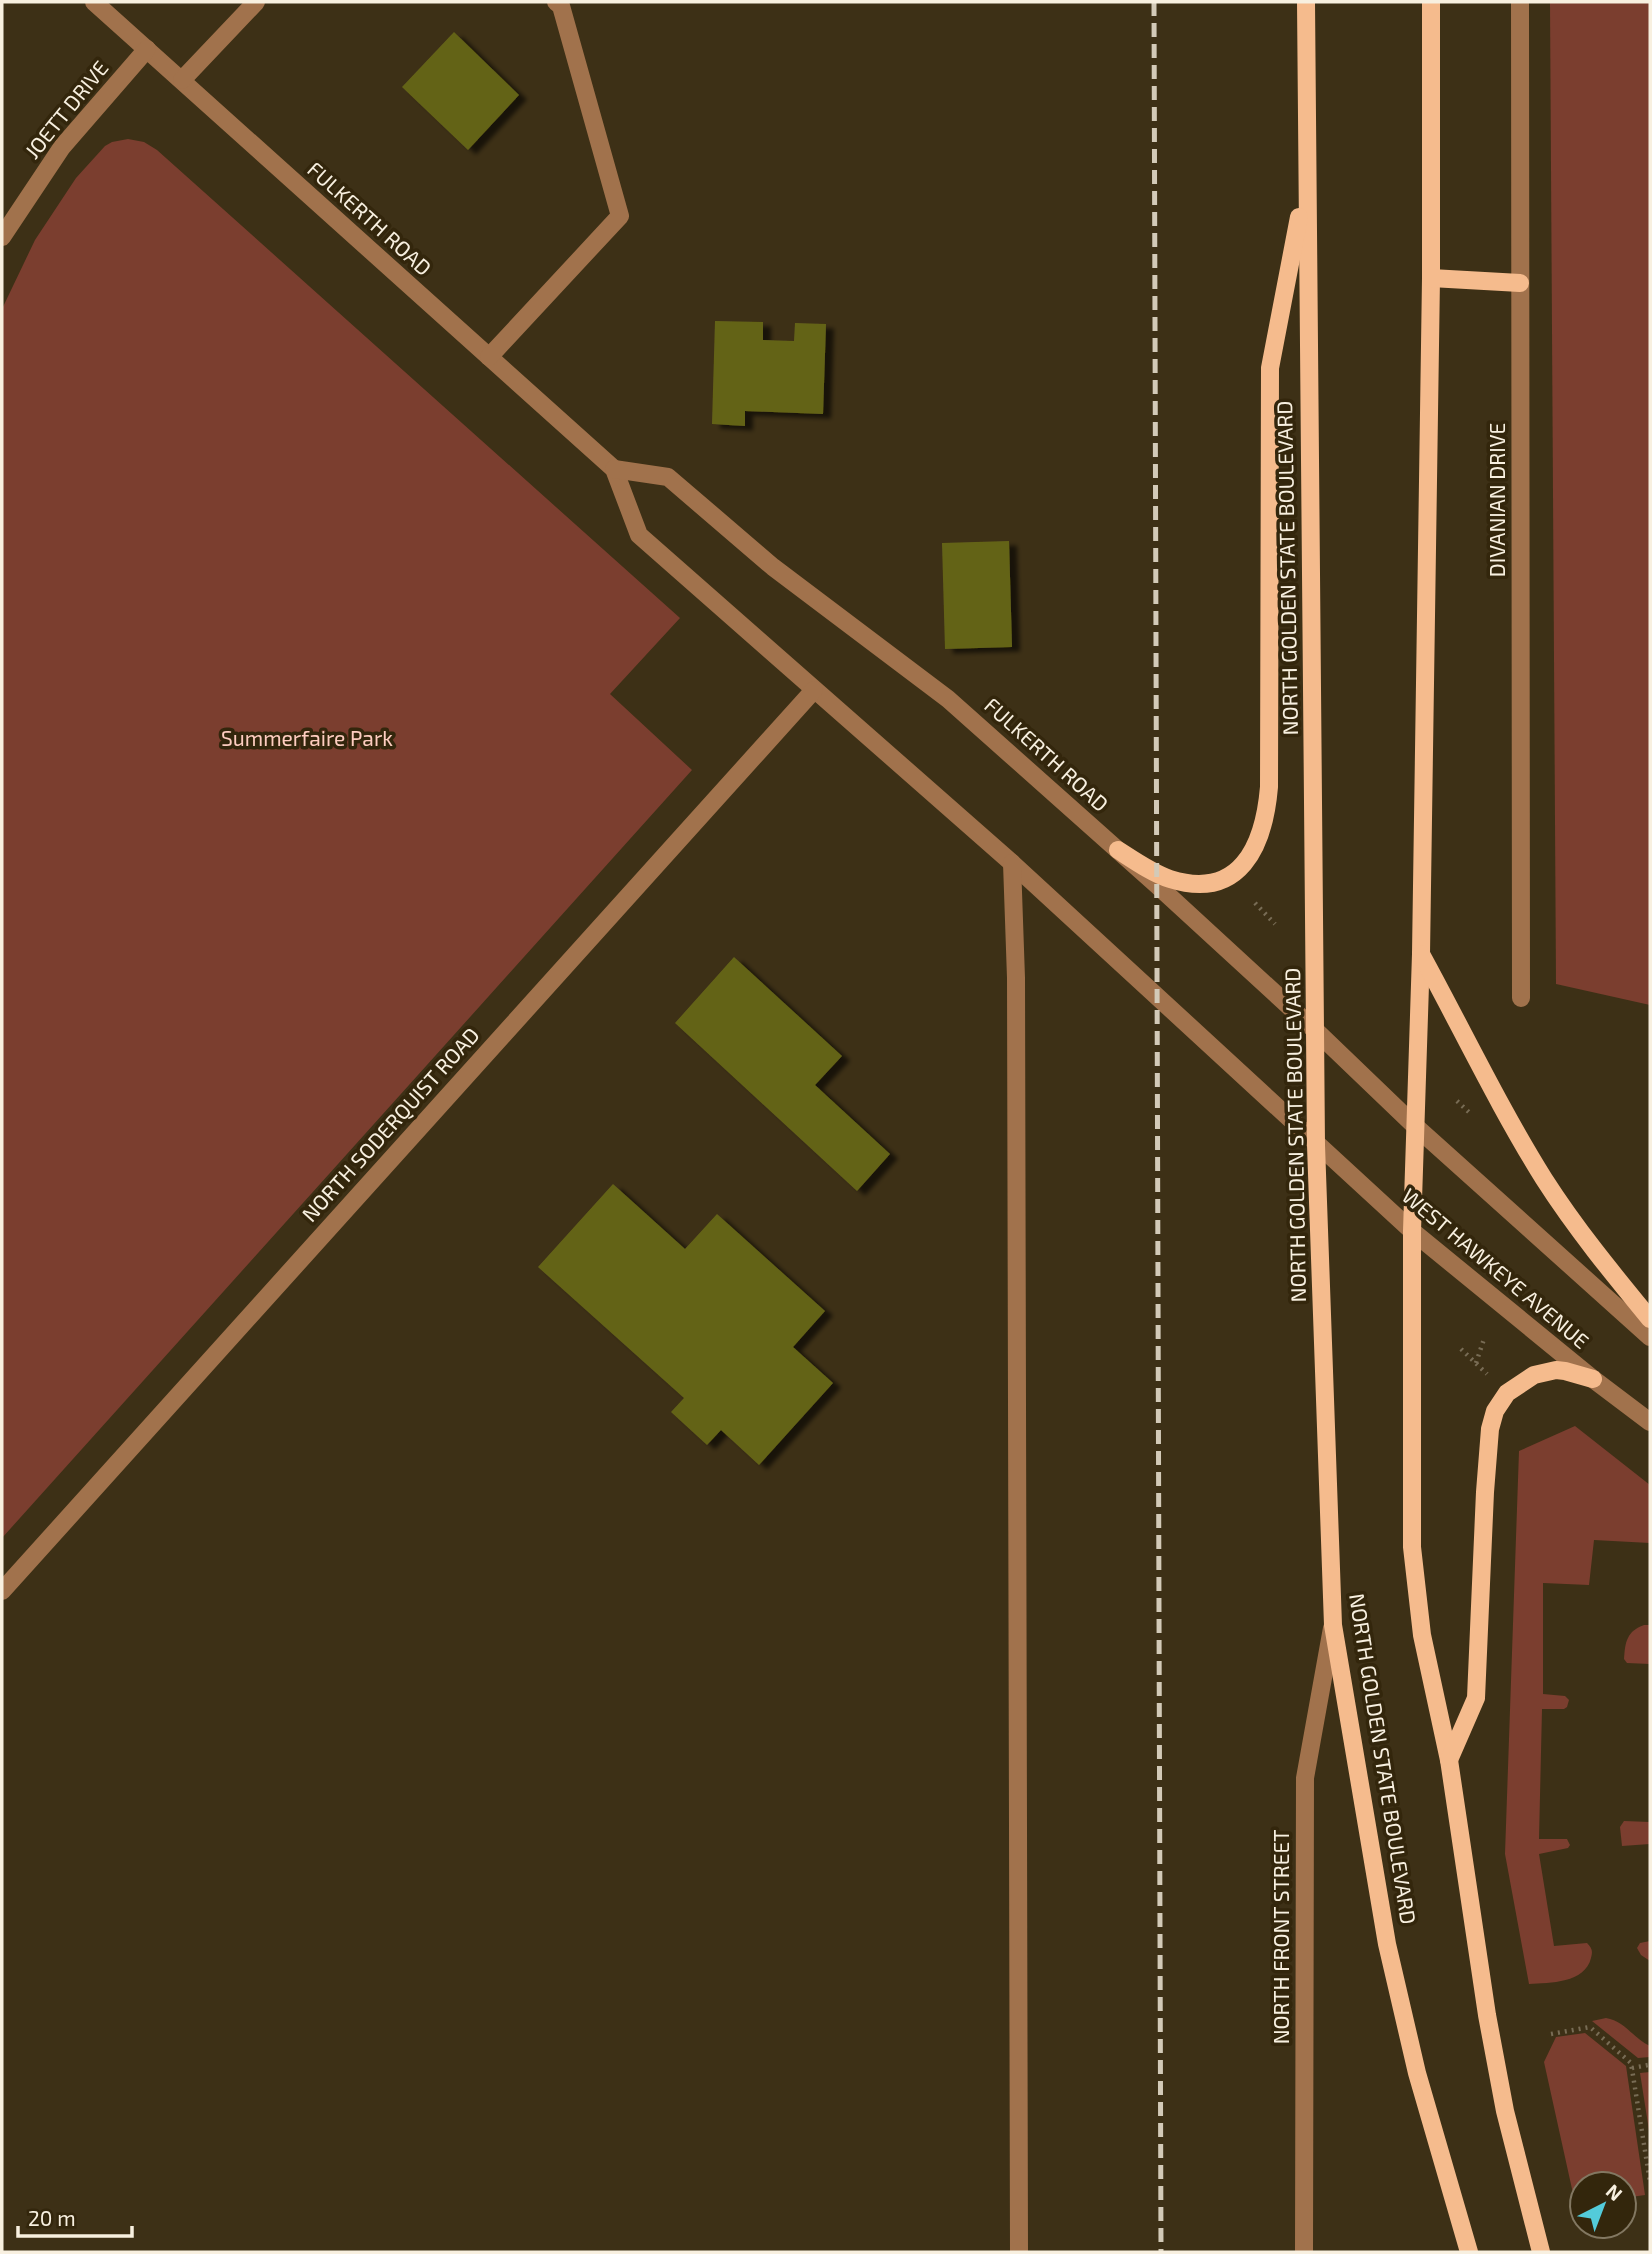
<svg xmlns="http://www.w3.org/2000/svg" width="1652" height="2254" font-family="'Exo 2',sans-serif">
<defs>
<filter id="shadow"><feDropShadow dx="8" dy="4.5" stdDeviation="2" flood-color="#0009"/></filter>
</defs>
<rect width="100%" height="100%" fill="#3d3016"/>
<g fill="#7b3e2f">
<path d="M1550,2h100v1003l-94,-21z"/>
<path d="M128,139l16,3 13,8 523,468 -70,76 82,76 -690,768v-1229l33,-69 41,-62 29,-32 7,-4z"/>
<path d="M1575,1426l75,59v58l-56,-3 -5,45 -46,-2v111l22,2 4,4 -2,7 -3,2h-22l-3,130h28l3,6 -2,3 -29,6 15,92 33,-3c5,5 6,8 4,15 -6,25 -41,25 -62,26l-24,-130 14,-403z"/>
<path d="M1644,1625h6v39l-23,-1 -3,-4c1,-17 3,-28 20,-34z"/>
<path d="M1624,1821l26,1v22l-28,2 -2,-19z"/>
<path d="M1650,1941v20l-9,-6 -4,-7 3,-5z"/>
<path d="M1606,2018c19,3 28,21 44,28v11l-12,1 -46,-37z"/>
<path d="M1585,2033l41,33 19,129 -21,3v-14h-42v17l-8,-3 -30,-136 12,-25z"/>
<path d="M1650,2072v65l-10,-64z"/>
</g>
<g fill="#646319" filter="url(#shadow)">
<path d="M454,32l65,63 -51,55 -66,-63z"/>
<path d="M715,321l48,1v18l31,1 1,-18 31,1 -3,90 -78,-3v15l-33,-2z"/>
<path d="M1009,541l3,106 -67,2 -3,-106z"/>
<path d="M734,957l108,99 -27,29 75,69 -33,37 -182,-168z"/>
<path d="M613,1184l72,65 32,-35 108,97 -32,36 40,36 -74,82 -38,-35 -14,15 -36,-33 13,-14 -146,-131z"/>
</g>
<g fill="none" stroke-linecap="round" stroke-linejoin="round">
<g stroke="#786c55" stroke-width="4.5" stroke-dasharray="2 5" stroke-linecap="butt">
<path d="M1255,903l20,21"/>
<path d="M1457,1101l15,14"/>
<path d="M1461,1349l26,25"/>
<path d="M1476,1363l8,-24"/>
<path d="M1551,2034l39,-7 41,36 19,119"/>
<path d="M1632,2068l16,-3"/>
</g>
<g stroke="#a1724c" stroke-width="18">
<path d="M94,2l520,467 25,66 373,328 400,368 181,148 57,43"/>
<path d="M1520,2l1,996"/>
<path d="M182,80l74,-78"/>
<path d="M2,237l60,-90 85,-98"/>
<path d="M489,357l131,-141 -59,-210 -5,-4"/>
<path d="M614,469l54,8 105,90 175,132 209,186 159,146 99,95 235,211"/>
<path d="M1012,863l4,115 3,1274"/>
<path d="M2,1591l812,-901"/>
<path d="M1304,2252l1,-474 27,-150"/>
</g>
<g stroke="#f5bb8d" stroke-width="18">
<path d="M1306,2l10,1143 17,480 54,319 30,129 52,179"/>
<path d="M1431,2v276l-10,676 -9,277v316l10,88 27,125 38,255 18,96 36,141"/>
<path d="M1431,278l89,5"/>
<path d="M1118,850c17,11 34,23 52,29 70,22 94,-33 99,-92l1,-419 29,-151"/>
<path d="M1421,954c41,75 78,153 123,225 32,50 69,95 106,140"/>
<path d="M1449,1760l27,-62 9,-206 5,-63 5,-18 12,-18 27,-18 22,-5 9,1 28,8"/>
</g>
<path stroke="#d3cab8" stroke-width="5" stroke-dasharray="14 7" stroke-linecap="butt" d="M1154,2l7,2250"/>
</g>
<g text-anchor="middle" stroke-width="7" stroke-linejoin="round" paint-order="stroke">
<g font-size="21" fill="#f8f0e0" stroke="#33260c">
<text transform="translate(67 110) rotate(-51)" y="7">JOETT DRIVE</text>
<text transform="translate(369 219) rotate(42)" y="7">FULKERTH ROAD</text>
<text transform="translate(1498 500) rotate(-90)" y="7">DIVANIAN DRIVE</text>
<text transform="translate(1288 568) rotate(-91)" y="7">NORTH GOLDEN STATE BOULEVARD</text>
<text transform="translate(1046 755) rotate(42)" y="7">FULKERTH ROAD</text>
<text transform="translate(391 1125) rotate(-48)" y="7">NORTH SODERQUIST ROAD</text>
<text transform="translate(1296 1135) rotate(-91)" y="7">NORTH GOLDEN STATE BOULEVARD</text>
<text transform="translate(1495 1269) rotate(40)" y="7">WEST HAWKEYE AVENUE</text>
<text transform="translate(1382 1759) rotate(81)" y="7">NORTH GOLDEN STATE BOULEVARD</text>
<text transform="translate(1282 1937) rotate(-90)" y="7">NORTH FRONT STREET</text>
</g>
<g font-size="21" fill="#fecdc0" stroke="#33260c">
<text x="307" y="746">Summerfaire Park</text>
</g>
</g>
<rect width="1652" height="2254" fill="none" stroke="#f8f0e0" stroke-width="7"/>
<g transform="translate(1603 2205) rotate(42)"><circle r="33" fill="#33260c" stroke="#827761" stroke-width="2"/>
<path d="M0-5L12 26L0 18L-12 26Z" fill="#53cbda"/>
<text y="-10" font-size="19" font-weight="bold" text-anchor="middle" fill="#f8f0e0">N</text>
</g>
<path d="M18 2226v10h114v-10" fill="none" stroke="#f8f0e0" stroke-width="3.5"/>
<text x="28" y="2226" font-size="21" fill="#f8f0e0" stroke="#33260c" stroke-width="5" paint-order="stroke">20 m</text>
</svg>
